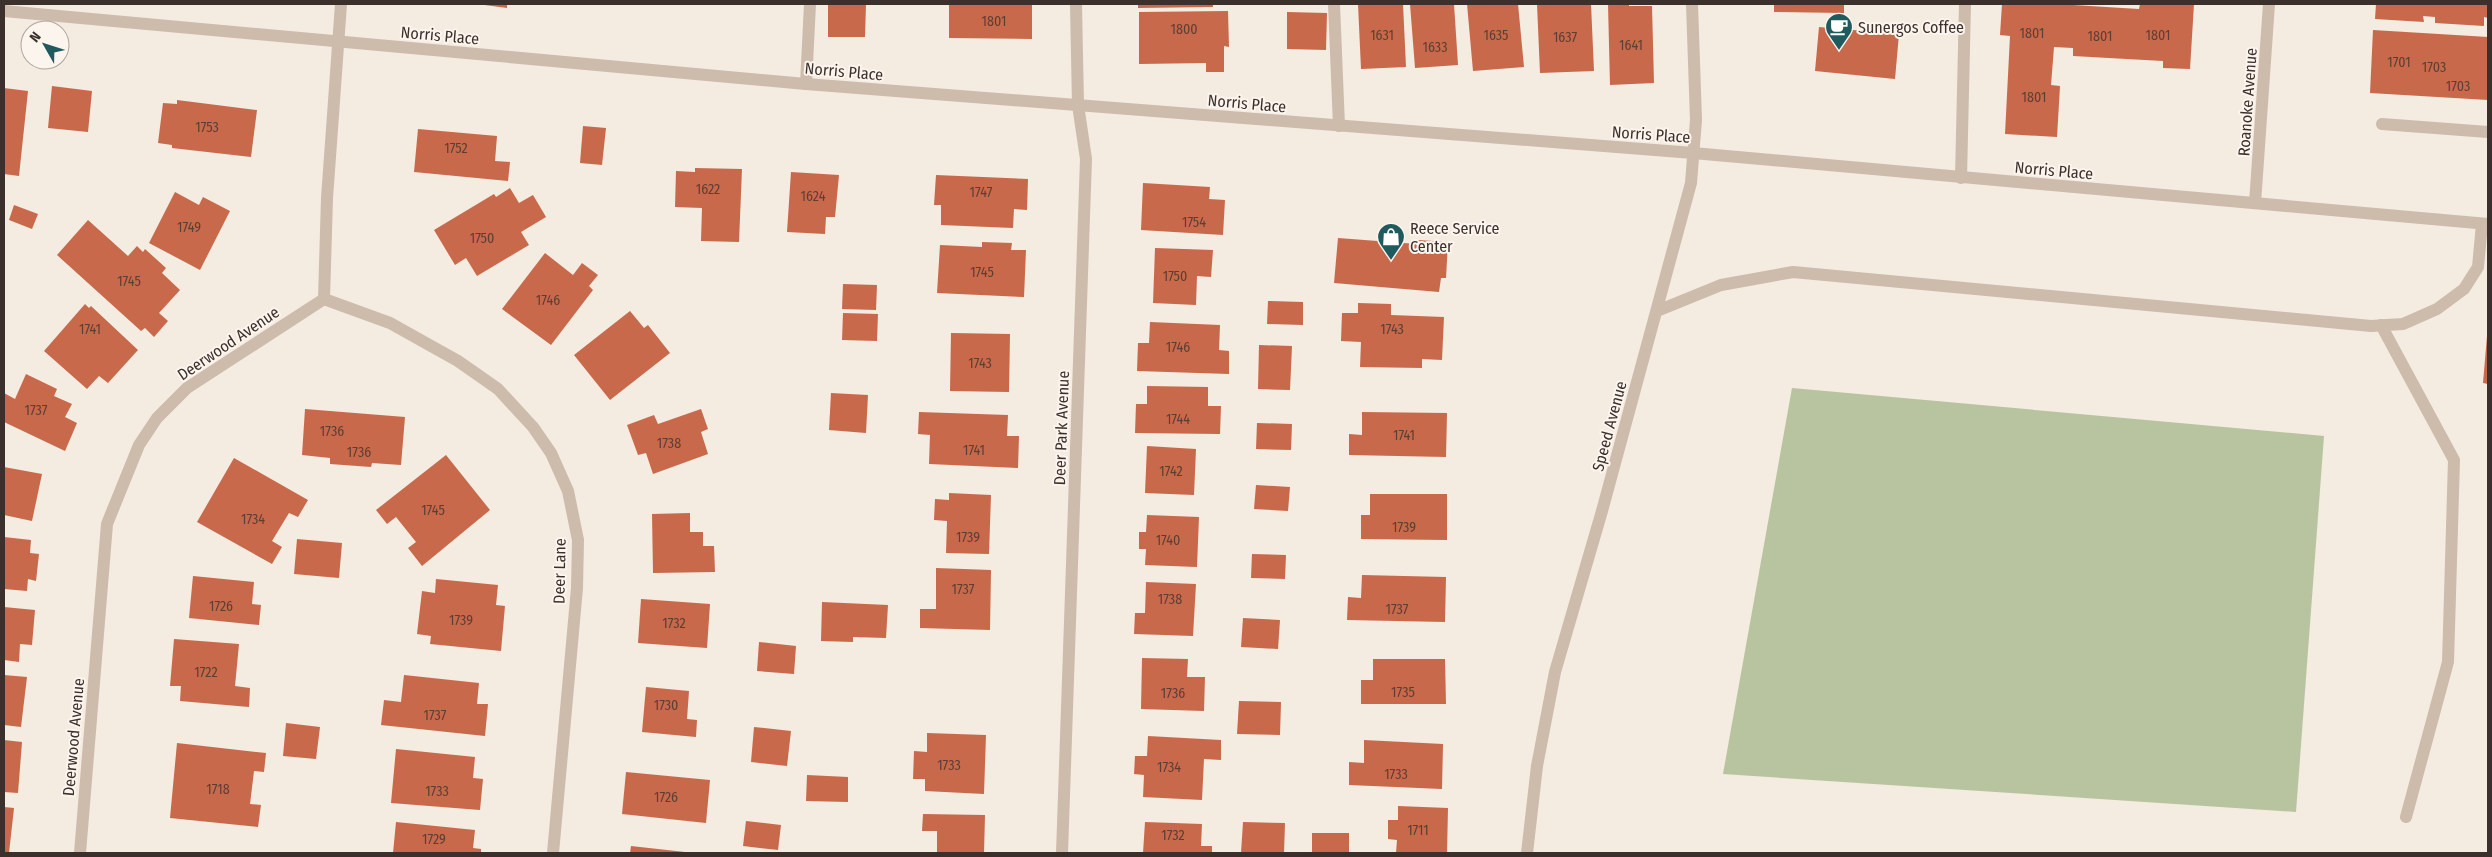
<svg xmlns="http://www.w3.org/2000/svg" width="2492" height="857" font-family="'Fira Sans Condensed',sans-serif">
<rect width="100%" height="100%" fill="#f4ebe1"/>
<path fill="#b8c4a0" d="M1792,388l532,48 -28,376 -573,-38z"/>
<g fill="#c8694b">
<path d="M477,4h30v4z"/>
<path d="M828,4h38l-1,33h-37z"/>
<path d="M949,4h83v35l-83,-1z"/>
<path d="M1138,4h75v3l-75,1z"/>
<path d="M1358,4h45l3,63 -45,2z"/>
<path d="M1410,4h44l4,61 -43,3z"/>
<path d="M1467,4h51l6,63 -51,4z"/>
<path d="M1537,4h54l3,67 -54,2z"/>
<path d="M1608,4h21v2h23l2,77 -44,2z"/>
<path d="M1774,4h70v9l-70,-1z"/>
<path d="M2002,4h55l82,5 1,-5h54l-4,65 -27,-1v-7l-90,-5v-8l-19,-1 -3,38 9,1 -3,51 -52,-3 5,-98 -10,-1z"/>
<path d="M2376,4h112v14l-4,-1v9l-49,-3v-6l-12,-1 1,6 -49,-3z"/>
<path d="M1228,11l1,36 -5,-1v26h-18v-9l-67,1v-52z"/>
<path d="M1287,12l40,1 -1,37 -39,-1z"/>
<path d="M1819,27l80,7 -4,45 -80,-8z"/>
<path d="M2373,30l115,7v63l-118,-7z"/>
<path d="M52,86l40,5 -4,41 -40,-4z"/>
<path d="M4,88l24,3 -9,85 -15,-2z"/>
<path d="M177,100l80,10 -6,47 -79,-9v-3l-14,-2 5,-40 14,1z"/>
<path d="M583,126l23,2 -4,37 -22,-2z"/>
<path d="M418,129l79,7 -2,25 15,1 -2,19 -94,-9z"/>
<path d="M695,168l47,1 -3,73 -38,-1 1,-33 -27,-1 1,-36 19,1z"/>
<path d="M791,172l48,3 -4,42h-9l-1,17 -38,-2z"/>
<path d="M936,175l92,4 -1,31 -13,-1 -1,19 -72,-3v-20h-7z"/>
<path d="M1143,183l67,4 -1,12 16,1 -2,35 -82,-5z"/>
<path d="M510,188l9,15 14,-8 13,22 -25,15 8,13 -52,31 -11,-18 -11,7 -21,-35 60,-36 2,3z"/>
<path d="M175,192l24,13 4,-8 27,14 -30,59 -51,-27z"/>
<path d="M14,205l24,9 -6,15 -23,-9z"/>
<path d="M88,220l40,36 9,-10 6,6 2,-3 21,19 -4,5 18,17 -21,23 9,8 -14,16 -9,-9 -4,3 -84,-76z"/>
<path d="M1338,238l79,6 1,-4 30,2 -2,36h-5l-2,14 -105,-9z"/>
<path d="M982,242l30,1 -1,7h15l-2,47 -87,-4 3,-48 42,2z"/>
<path d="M1155,248l58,2 -2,27 -14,-1 -1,29 -43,-2z"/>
<path d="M545,253l28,22 9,-12 16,12 -9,11 4,4 -42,55 -49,-36z"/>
<path d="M843,284l34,1 -1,25 -34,-1z"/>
<path d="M1268,301l35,1v23l-36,-1z"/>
<path d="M1358,303l33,1v11l53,2 -2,43 -20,-1v9l-62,-1 1,-25 -20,-1 1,-28h16z"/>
<path d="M85,304l4,4 2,-2 47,44 -30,33 -9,-7 -12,13 -43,-38z"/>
<path d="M630,311l14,17 4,-3 22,28 -60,47 -36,-45z"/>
<path d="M843,313l35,1 -1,27 -35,-1z"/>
<path d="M1150,322l70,3 -1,25 10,1v23l-92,-3 1,-28h11z"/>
<path d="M951,333l59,1 -1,58 -59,-1z"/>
<path d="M2487,336h1v48l-5,-1z"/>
<path d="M1259,345l33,1 -2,44 -32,-1z"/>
<path d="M26,374l31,15 -3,7 18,8 -7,13 12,6 -12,28 -61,-29v-29l11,6z"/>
<path d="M1147,386l61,1v19h13l-1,28 -85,-1 1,-29h11z"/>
<path d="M831,393l37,2 -2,38 -37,-3z"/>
<path d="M305,409l100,8 -4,48 -29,-2 -1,4 -41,-3v-6l-28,-3z"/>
<path d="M701,409l7,20 -7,3 7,22 -55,20 -7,-21 -8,2 -11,-30 27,-10 4,9z"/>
<path d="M919,412l89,3 -1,21h12l-1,32 -89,-4 1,-29 -12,-1z"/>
<path d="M1362,412l85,1 -1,44 -97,-2v-21l13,1z"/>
<path d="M1257,423l35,1 -1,26 -35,-1z"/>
<path d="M1147,446l49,3 -2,46 -49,-2z"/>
<path d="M446,455l44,55 -68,56 -14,-18 8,-6 -20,-25 -9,7 -11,-14z"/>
<path d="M234,458l74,42 -10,17 -9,-4 -17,28 10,6 -10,17 -75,-42z"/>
<path d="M4,467l38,7 -10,47 -28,-6z"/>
<path d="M1256,485l34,2 -2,24 -34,-2z"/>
<path d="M949,493l42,2 -2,59 -43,-1 1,-32 -13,-1 1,-21 14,1z"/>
<path d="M1370,494h77v46l-86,-1v-24h9z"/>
<path d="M690,513v19h13v14h11l1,26 -62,1 -1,-59z"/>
<path d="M1147,515l52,2 -2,50 -52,-2 1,-16h-7v-17h7z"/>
<path d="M4,537l27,3 -1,13 9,1 -3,27 -8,-2 -1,12 -23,-2z"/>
<path d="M297,539l45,4 -3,35 -45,-4z"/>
<path d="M1252,554l34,1 -1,24 -34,-1z"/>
<path d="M936,568l55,2 -1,60 -70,-2v-19h16z"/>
<path d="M1362,575l84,2 -1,45 -98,-2 1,-23 13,1z"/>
<path d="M193,576l61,6 -2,22 9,1 -2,20 -70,-7z"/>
<path d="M436,579l62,6 -2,20 9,1 -4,45 -71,-7 1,-8 -14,-2 5,-43 13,2z"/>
<path d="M1146,582l50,2 -3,52 -59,-2 1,-21h10z"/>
<path d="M641,599l69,5 -3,44 -69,-5z"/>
<path d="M822,602l66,3 -2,33 -33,-1v5l-32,-1z"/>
<path d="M4,607l31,3 -3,35 -12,-1 -1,18 -15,-2z"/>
<path d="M1243,618l37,2 -2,29 -37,-2z"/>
<path d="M174,639l65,5 -4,42 15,2 -1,19 -69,-6 1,-15h-11z"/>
<path d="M759,642l37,4 -2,28 -37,-3z"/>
<path d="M1142,658l46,1 -1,18h18l-1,34 -63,-2z"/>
<path d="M1373,659h72l1,45h-85v-24h12z"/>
<path d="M4,675l23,2 -6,50 -17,-2z"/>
<path d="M404,675l75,8 -2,21h11l-3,32 -104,-11 3,-25 17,2z"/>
<path d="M646,687l43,4 -2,28 10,1 -1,17 -54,-5z"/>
<path d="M1239,701l42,1 -1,33 -43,-1z"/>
<path d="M286,723l34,4 -4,32 -33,-3z"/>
<path d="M754,727l37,4 -4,35 -36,-4z"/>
<path d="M927,733l59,2 -2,59 -59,-3v-12h-12l1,-28 13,1z"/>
<path d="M1148,736l73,4v20l-17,-1 -2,41 -59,-3 1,-22 -10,-1 1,-18h12z"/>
<path d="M4,740l18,2 -4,51 -14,-1z"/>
<path d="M1364,740l79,4 -1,45 -93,-4v-23l15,1z"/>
<path d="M177,743l89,10 -2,19 -10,-1 -4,33 11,1 -3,22 -88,-9z"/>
<path d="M396,749l79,8 -2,21 10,1 -3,31 -89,-7z"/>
<path d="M626,772l84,8 -4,43 -84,-9z"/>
<path d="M807,775l41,2v25l-42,-1z"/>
<path d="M1398,806l50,2 -1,45h-51l1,-13 -9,-1v-19h10z"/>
<path d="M4,807l10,1 -5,45h-5z"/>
<path d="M923,814l62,1 -1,38h-47v-22h-15z"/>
<path d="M746,821l35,4 -3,25 -35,-4z"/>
<path d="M396,822l79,8 -2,18 8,1v4h-88z"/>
<path d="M1145,822l57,2 -1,22h11v7h-69z"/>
<path d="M1243,822l42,1 -1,30h-43z"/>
<rect x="1312" y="833" width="37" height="20"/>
<path d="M631,846l54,6 -1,1h-54z"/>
</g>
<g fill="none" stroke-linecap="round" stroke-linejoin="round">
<g stroke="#cdbbac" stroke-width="12">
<path d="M1334,4l5,122"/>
<path d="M4,11l802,73 887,69 795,71"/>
<path d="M806,84l4,-80"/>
<path d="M2382,124l106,8"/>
<path d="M1961,178l4,-174"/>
<path d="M2255,203l14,-199"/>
<path d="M324,299l66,24 68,38 40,28 35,38 18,26 17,38 10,49 -1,48 -24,265"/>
<path d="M324,299l3,-101 14,-194"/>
<path d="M1657,311l64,-26 72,-13 578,54 32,-2 34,-15 27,-20 14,-22 4,-43"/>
<path d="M2381,325l73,135 -6,202 -42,155"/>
<path d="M80,853l27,-329 32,-79 18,-27 30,-30 137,-89"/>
<path d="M1062,853l24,-694 -8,-54 -2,-101"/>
<path d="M1527,853l10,-87 18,-94 47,-161 89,-328 5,-63 -4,-116"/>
</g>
</g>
<defs>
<symbol id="cafe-pin" viewBox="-11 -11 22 30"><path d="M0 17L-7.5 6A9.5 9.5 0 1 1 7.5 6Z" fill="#1f5a5e" stroke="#fbf5ee"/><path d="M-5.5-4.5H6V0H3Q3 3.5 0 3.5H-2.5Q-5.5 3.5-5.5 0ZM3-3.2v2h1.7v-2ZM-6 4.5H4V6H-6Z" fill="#fff"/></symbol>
<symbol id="shop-pin" viewBox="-11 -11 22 30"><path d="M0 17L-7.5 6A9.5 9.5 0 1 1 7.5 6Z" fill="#1f5a5e" stroke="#fbf5ee"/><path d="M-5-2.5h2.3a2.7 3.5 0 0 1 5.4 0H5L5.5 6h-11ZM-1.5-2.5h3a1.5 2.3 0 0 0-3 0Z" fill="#fff"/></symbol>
</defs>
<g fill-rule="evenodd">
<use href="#cafe-pin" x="1823" y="11" width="32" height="43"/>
<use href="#shop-pin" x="1375" y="221" width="32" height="43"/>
</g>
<g text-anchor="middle" stroke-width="4" stroke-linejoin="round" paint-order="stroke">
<g font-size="14" fill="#5e3e33">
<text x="994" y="26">1801</text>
<text x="1184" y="34">1800</text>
<text x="2032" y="38">1801</text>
<text x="1382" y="40">1631</text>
<text x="1496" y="40">1635</text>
<text x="2158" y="40">1801</text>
<text x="2100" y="41">1801</text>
<text x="1565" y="42">1637</text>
<text x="1631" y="50">1641</text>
<text x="1435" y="52">1633</text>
<text x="2399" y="67">1701</text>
<text x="2434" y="72">1703</text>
<text x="2458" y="91">1703</text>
<text x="2034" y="102">1801</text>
<text x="207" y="132">1753</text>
<text x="456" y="153">1752</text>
<text x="708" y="194">1622</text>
<text x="981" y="197">1747</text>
<text x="813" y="201">1624</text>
<text x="1194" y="227">1754</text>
<text x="189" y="232">1749</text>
<text x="482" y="243">1750</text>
<text x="982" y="277">1745</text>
<text x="1175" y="281">1750</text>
<text x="129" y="286">1745</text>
<text x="548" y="305">1746</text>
<text x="90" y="334">1741</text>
<text x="1392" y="334">1743</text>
<text x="1178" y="352">1746</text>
<text x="980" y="368">1743</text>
<text x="36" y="415">1737</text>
<text x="1178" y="424">1744</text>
<text x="332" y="436">1736</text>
<text x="1404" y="440">1741</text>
<text x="669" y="448">1738</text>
<text x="974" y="455">1741</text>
<text x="359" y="457">1736</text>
<text x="1171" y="476">1742</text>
<text x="433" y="515">1745</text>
<text x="253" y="524">1734</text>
<text x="1404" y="532">1739</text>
<text x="968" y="542">1739</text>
<text x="1168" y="545">1740</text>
<text x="963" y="594">1737</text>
<text x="1170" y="604">1738</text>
<text x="221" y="611">1726</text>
<text x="1397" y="614">1737</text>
<text x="461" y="625">1739</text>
<text x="674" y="628">1732</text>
<text x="206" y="677">1722</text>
<text x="1403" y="697">1735</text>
<text x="1173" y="698">1736</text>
<text x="666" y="710">1730</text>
<text x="435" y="720">1737</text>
<text x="949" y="770">1733</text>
<text x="1169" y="772">1734</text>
<text x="1396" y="779">1733</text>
<text x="218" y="794">1718</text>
<text x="437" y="796">1733</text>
<text x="666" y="802">1726</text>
<text x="1418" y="835">1711</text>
<text x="1173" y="840">1732</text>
<text x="434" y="844">1729</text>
</g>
<g font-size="16" fill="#3b302b" stroke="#fbf5ee" text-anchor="start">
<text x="1858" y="33">Sunergos Coffee</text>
<text x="1410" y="234">Reece Service<tspan x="1410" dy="18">Center</tspan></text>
</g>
<g font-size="16" fill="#3b302b" stroke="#fbf5ee">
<text transform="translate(440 35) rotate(5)" y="6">Norris Place</text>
<text transform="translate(844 71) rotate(5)" y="6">Norris Place</text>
<text transform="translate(2247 102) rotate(-86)" y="6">Roanoke Avenue</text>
<text transform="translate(1247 103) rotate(5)" y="6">Norris Place</text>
<text transform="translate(1651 134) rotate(4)" y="6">Norris Place</text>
<text transform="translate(2054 170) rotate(5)" y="6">Norris Place</text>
<text transform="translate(228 343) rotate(-34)" y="6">Deerwood Avenue</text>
<text transform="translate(1609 426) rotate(-75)" y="6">Speed Avenue</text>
<text transform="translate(1061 428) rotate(-88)" y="6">Deer Park Avenue</text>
<text transform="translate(559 571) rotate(-89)" y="6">Deer Lane</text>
<text transform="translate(73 737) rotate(-85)" y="6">Deerwood Avenue</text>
</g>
</g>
<rect width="2492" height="857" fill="none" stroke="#3b302b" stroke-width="10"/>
<g transform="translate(45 45) rotate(309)"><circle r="24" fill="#fbf5ee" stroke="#aea6a0"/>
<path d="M0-4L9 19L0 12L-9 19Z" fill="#1f5a5e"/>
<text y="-8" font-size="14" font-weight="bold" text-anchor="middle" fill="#3b302b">N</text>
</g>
</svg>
